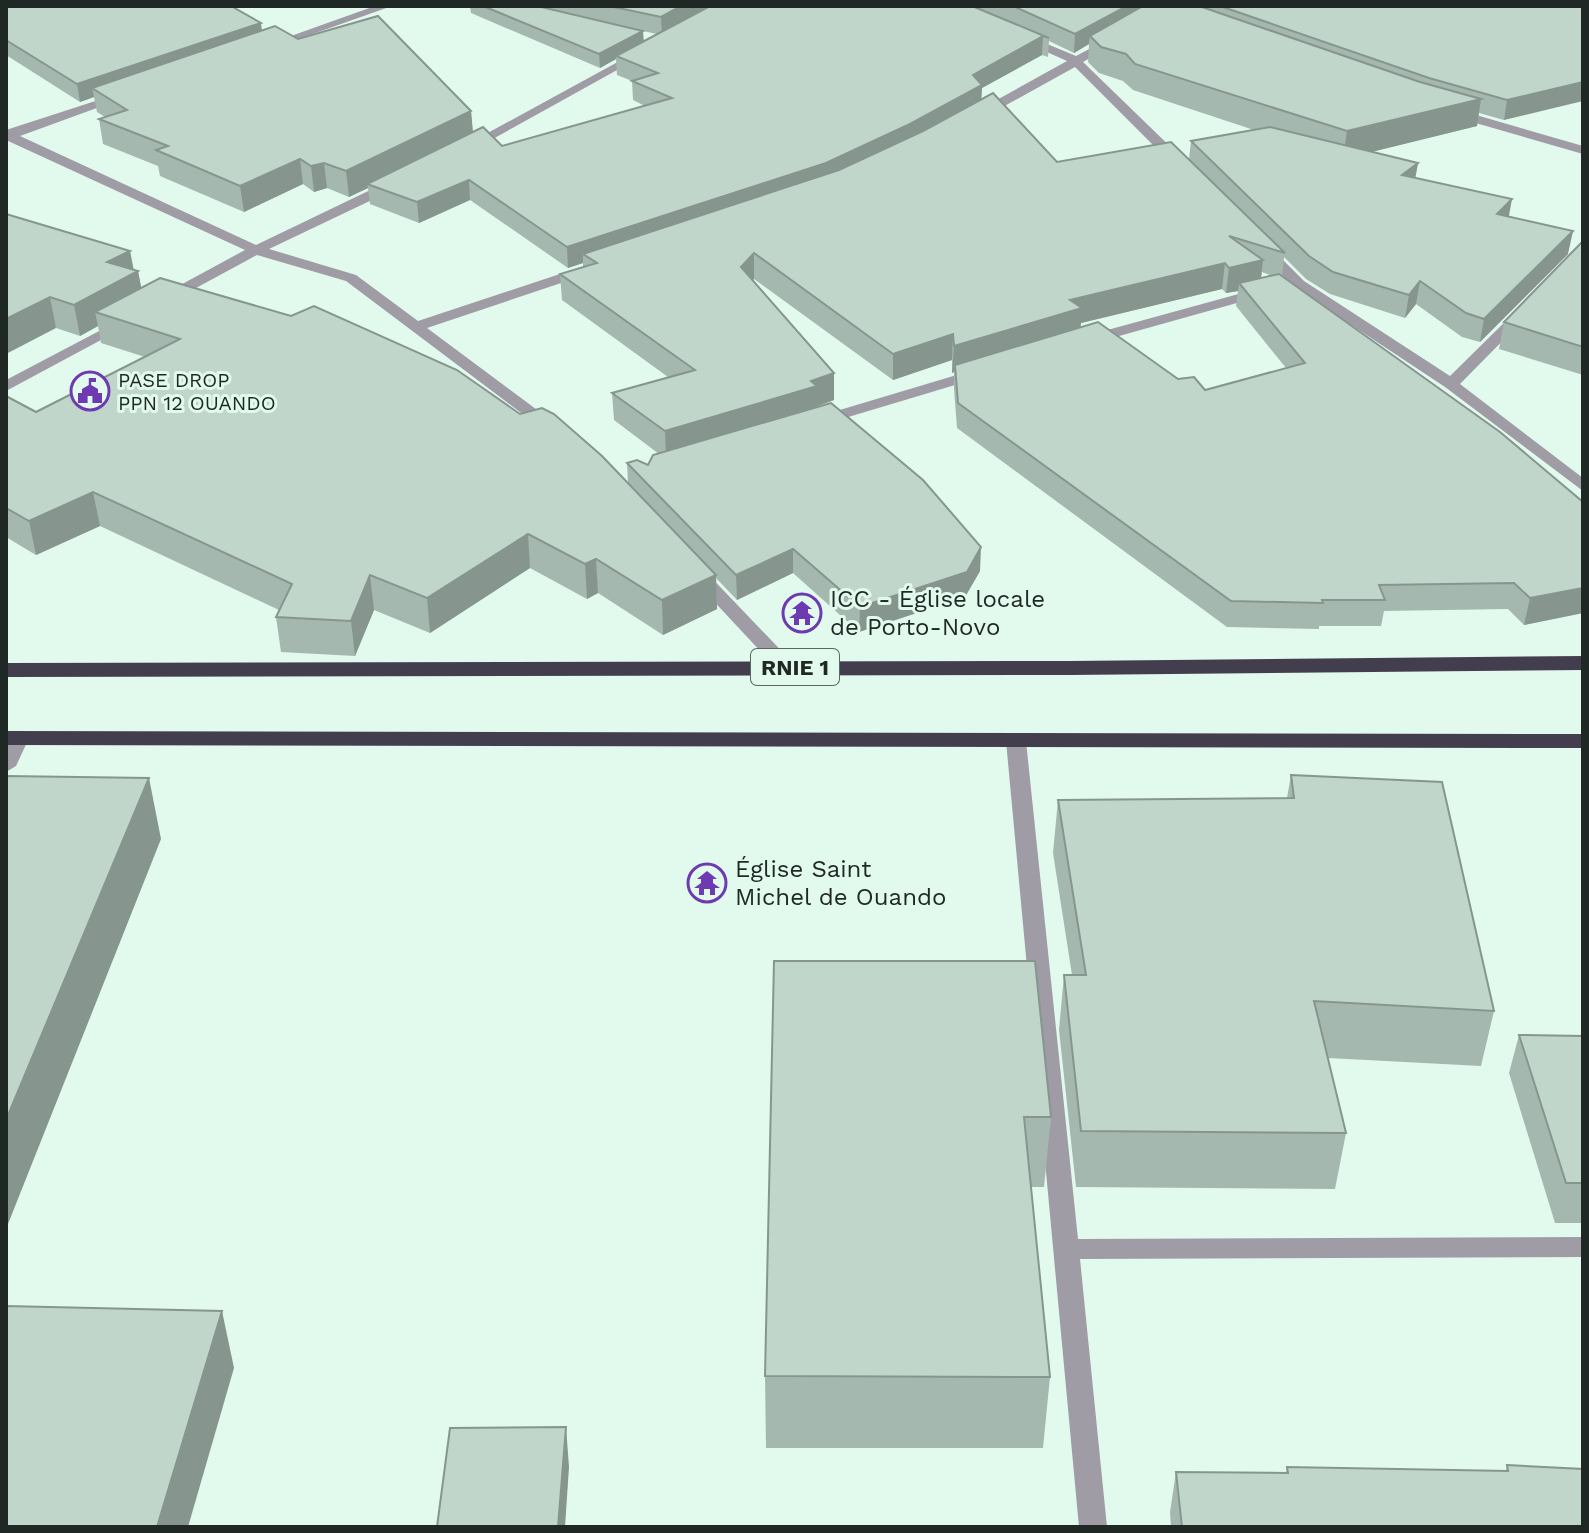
<svg xmlns="http://www.w3.org/2000/svg" width="1589" height="1533" font-family="'Work Sans',sans-serif">
<rect width="100%" height="100%" fill="#e2f9ee"/>
<g fill="none" stroke-linecap="round" stroke-linejoin="round">
<g fill="#9f9ca5" fill-rule="evenodd">
<path d="M375,6h17l-119,42 -10,-2z"/>
<path d="M1020,36h8l48,20 32,-17h8v4l-33,19 100,97v6h-10l-98,-98 -92,51h-8v-6l92,-51 -47,-21z"/>
<path d="M636,52l10,2 -173,96 -11,-3z"/>
<path d="M117,94l10,3 -107,39 236,109 131,-63h10v6l-128,61 87,26 62,46 163,-54h10v6l-164,55 129,96v6h-12l-198,-149 -89,-26 -85,46h-10v-6l83,-45 -239,-110v-10z"/>
<path d="M1452,108l131,38v8l-135,-39 -2,-3z"/>
<path d="M1265,246l5,1 34,34 146,95 67,-66h10v6l-67,68 123,94v13l-138,-104 -151,-100 -34,-34v-6z"/>
<path d="M1264,287l5,1v6l-182,51 -8,-5 3,-3z"/>
<path d="M122,319l5,1v6l-121,65v-11z"/>
<path d="M980,368l5,2v6l-160,48h-12l-2,-3 2,-3z"/>
<path d="M698,569l6,1 89,93 2,4 -2,4h-14l-87,-93 -3,-4z"/>
<path d="M19,732l10,6 -13,28 -10,6v-27l6,-11z"/>
<path d="M1016,735l10,6 52,498 505,-2v20l-503,2 27,268h-28l-73,-786z"/>
</g>
<g fill="#433e4e" fill-rule="evenodd">
<path d="M1583,656v14l-514,5 -1063,2v-14l1063,-2z"/>
<path d="M6,731l1577,3v14l-1577,-3z"/>
</g>
</g>
<g fill="#a5b8af" fill-rule="evenodd">
<path d="M6,6l256,24 36,9 173,72 2,21 29,14 143,-40 -12,-6 -1,-19 -15,-6 -1,-16 -16,9 -129,-55 -1,-7h1113l-79,114 -25,-7 -2,13 -106,26 47,11 -3,15 94,39 59,37 -88,88 -18,-5 -46,-33 -11,14 -75,-24 -24,-15 -22,-22 -2,20 301,225v111l-59,12 -16,-16 -124,2 -3,15h-62v3l-92,-2 -270,-199 -3,-39v-17l-2,1v-13l-59,20 -139,-101 -1,1 81,93v27l-17,7 163,164 -15,26 -106,35 -66,-59 -56,27 -21,-22 1,31 -54,26 -65,-42 -11,6 -57,-31 -100,65 -56,-23 -19,46 -74,-4 -5,-35 3,-7 -179,-84 -64,29 -30,-18v-141l30,16 109,-55 -44,-14 -3,-17 -18,10 -24,-8 -50,-114 124,37 4,19 4,1 3,17 379,126 108,69 -1,-20 21,2 11,-11 -45,-34 -2,-27 56,-16 -106,-77 -2,-26 23,-7v-4l-15,5 -98,-68 -51,23 -49,-19 -2,-16 -19,9 -22,-9 -13,4 -11,-8 -59,28 -84,-36 -2,-10 -55,-22 -4,-25 6,-2 -8,-5 -3,-15 -14,5 -74,-47zM643,31l14,3 -14,7zM1049,41l25,12 15,-9 -1,18 11,11 24,8 10,9 121,40 -63,11 -2,18 -132,3 -76,-63 1,-11 60,-33 6,2zM1262,272l10,4 -11,2zM1222,289l4,4 12,-2 -2,15 50,62 -81,22 -27,-11 -98,-51 1,-5z"/>
<path d="M1583,241v134l-84,-26 5,-27z"/>
<path d="M1291,775l203,236 -13,55 -153,-8 18,75 -11,56 -259,-2 -17,-157 5,-55h8l-19,-122 5,-53 229,-2z"/>
<path d="M774,961l277,156 -7,70h-13l19,190 -7,71h-277l-1,-72z"/>
<path d="M1519,1035l64,1v187h-28l-46,-150z"/>
<path d="M1507,1465l76,62h-412l-1,-15 6,-40 110,1 1,-6 219,4z"/>
</g>
<g fill="#86968e">
<path d="M681,6h36l-55,29 -1,-18z"/>
<path d="M1127,6h31l-68,30 -1,8 -15,9 1,-19z"/>
<path d="M261,23l2,17 -171,48 2,9 -14,5 -3,-18z"/>
<path d="M643,31l1,13 -28,12v3l-16,9 -1,-14z"/>
<path d="M1043,36l-1,19 -60,33 -1,16 -155,79 -243,71v9l-15,5 -1,-21 406,-172z"/>
<path d="M1583,82v19l-79,19 3,-20z"/>
<path d="M1481,99l-4,27 -134,33 4,-28z"/>
<path d="M471,111l2,24 -106,49 1,4 -19,9 -3,-26z"/>
<path d="M300,159l3,25 -59,28 -4,-26z"/>
<path d="M324,163l3,25 -13,4 -3,-26z"/>
<path d="M1418,163l-4,22 -12,-10z"/>
<path d="M469,180l1,20 -51,23 -2,-21z"/>
<path d="M1512,199l-4,22 -11,-7z"/>
<path d="M1573,231l-5,23 -88,88 4,-23z"/>
<path d="M130,251l4,23 4,-3 6,31 -49,10 3,14 -18,10 -6,-31 33,-43z"/>
<path d="M754,253v26l-12,13 -1,-25z"/>
<path d="M1263,260l-3,26 -21,-3 -1,8 -12,2 3,-25z"/>
<path d="M1225,263l-3,26 -141,34 -1,11 -125,31 -1,7 -2,1 2,-27 116,-46z"/>
<path d="M1420,281l-4,23 -11,14 4,-23z"/>
<path d="M50,297l6,31 -50,26v-35z"/>
<path d="M953,334l-1,26 -59,20v-26z"/>
<path d="M834,373v27l-17,6v7l-151,46 -1,-28z"/>
<path d="M93,492l7,34 -64,29 -7,-34z"/>
<path d="M528,534l2,34 -100,65 -3,-35z"/>
<path d="M981,547l-1,24 -15,26 -106,35 1,-25z"/>
<path d="M793,549v24l-56,27 -1,-25z"/>
<path d="M596,559l2,34 -11,6 -2,-35z"/>
<path d="M370,575l4,35 -19,46 -4,-35z"/>
<path d="M716,575l1,34 -54,26 -1,-35z"/>
<path d="M1583,588v25l-59,12 6,-27z"/>
<path d="M149,778l12,61 -155,390v-109z"/>
<path d="M222,1311l12,57 -46,159h-31z"/>
<path d="M566,1427l3,40 -4,60h-7z"/>
</g>
<g fill="#c0d6cb" stroke="#86968e" stroke-width="2">
<path d="M6,6h225l30,17 -184,61 -71,-44z"/>
<path d="M483,6h54l106,25 -44,23z"/>
<path d="M609,6h72l-20,11z"/>
<path d="M710,6h262l77,32 -6,-2 -70,39 9,10 -72,39 -84,39 -259,84 -98,-67 -52,22 -50,-18 116,-57 19,19 170,-48 -40,-17 26,-8 -42,-17z"/>
<path d="M1013,6h114l-52,28z"/>
<path d="M1143,6h56l221,76 61,17 -134,32 -212,-67 -9,-10 -25,-7 -11,-11z"/>
<path d="M1220,6h363v76l-76,18 -78,-22z"/>
<path d="M378,16l93,95 -125,60 -22,-8 -13,3 -11,-7 -60,27 -84,-36 12,-4 -69,-27 28,-9 -35,-22 183,-62 23,13z"/>
<path d="M993,93l64,69 114,-20 114,111 -56,-17 34,24 -34,8 -4,-5 -155,37 12,8 -128,38 -1,-12 -60,20 -139,-101 -13,14 93,106 -23,8 6,5 -152,45 -53,-38 83,-23 -135,-96 37,-11 -14,-9 256,-84 84,-39z"/>
<path d="M1270,127l148,36 -16,12 110,24 -15,15 76,17 -89,88 -18,-6 -46,-32 -11,14 -76,-23 -24,-16 -118,-115z"/>
<path d="M6,214l124,37 -23,11 31,9 -64,34 -24,-8 -44,22z"/>
<path d="M1583,241v106l-79,-25z"/>
<path d="M1279,274l221,158 83,70v86l-53,10 -16,-15 -135,2 6,15h-63l1,3 -92,-2 -273,-198 -3,-38 143,-43 80,57 16,-2 11,13 100,-27 -66,-80z"/>
<path d="M160,278l131,38 23,-10 143,64 63,44 22,-6 12,6 48,42 114,119 -54,25 -66,-41 -11,5 -57,-30 -101,64 -57,-23 -19,46 -75,-4 16,-33 -199,-92 -64,29 -23,-13v-112l30,16 144,-73 -85,-27z"/>
<path d="M831,403l92,77 58,67 -14,25 -107,35 -67,-58 -57,26 -109,-112 10,-3 11,5 5,-10z"/>
<path d="M1291,775l151,7 52,229 -180,-10 32,132 -265,-2 -17,-156h22l-28,-175 236,-2z"/>
<path d="M6,776l143,2 -143,342z"/>
<path d="M774,961h261l16,156h-27l26,260 -285,-1z"/>
<path d="M1519,1035l64,1v147h-17z"/>
<path d="M6,1306l216,5 -65,216h-151z"/>
<path d="M566,1427l-8,100h-121l13,-99z"/>
<path d="M1507,1465l76,4v58h-401l-6,-55 112,1 -1,-6 221,4z"/>
</g>
<defs>
<symbol id="civic-ring" viewBox="-11 -11 22 22"><circle r="9.5" fill="#e2f9ee" stroke="#6e3ab1" stroke-width="1.5"/><path d="M-.6-6.5H3V-4.5H.6V-3L4-1V1h2V6H-6V1h2V-1L-.6-3ZM-1.2 2.5V6h2.4V2.5Z" fill="#6e3ab1"/></symbol>
<symbol id="temple-ring" viewBox="-11 -11 22 22"><circle r="9.5" fill="#e2f9ee" stroke="#6e3ab1" stroke-width="1.5"/><path d="M0-6L5-2H3V0L6.5 2.5H4V6H1.5V3h-3V6H-4V2.5H-6.5L-3 0V-2H-5Z" fill="#6e3ab1"/></symbol>
</defs>
<g fill-rule="evenodd">
<use href="#civic-ring" x="68" y="369" width="44" height="44"/>
<use href="#temple-ring" x="780" y="591" width="44" height="44"/>
<use href="#temple-ring" x="685" y="861" width="44" height="44"/>
</g>
<g text-anchor="middle" stroke-width="6" stroke-linejoin="round" paint-order="stroke">
<g font-size="20" fill="#1f2824" stroke="#e2f9ee" text-anchor="start">
<text x="118" y="387">PASE DROP<tspan x="118" dy="23">PPN 12 OUANDO</tspan></text>
</g>
<rect fill="#e2f9ee" stroke="#5a6761" stroke-width="2" x="751" y="649" width="88" height="36" rx="6"/>
<g font-size="22" font-weight="bold" fill="#1f2824">
<text x="795" y="675">RNIE 1</text>
</g>
<g font-size="24" fill="#1f2824" stroke="#e2f9ee" text-anchor="start">
<text x="830" y="607">ICC - Église locale<tspan x="830" dy="28">de Porto-Novo</tspan></text>
<text x="735" y="877">Église Saint<tspan x="735" dy="28">Michel de Ouando</tspan></text>
</g>
</g>
<rect width="1589" height="1533" fill="none" stroke="#1f2824" stroke-width="16"/>
</svg>
